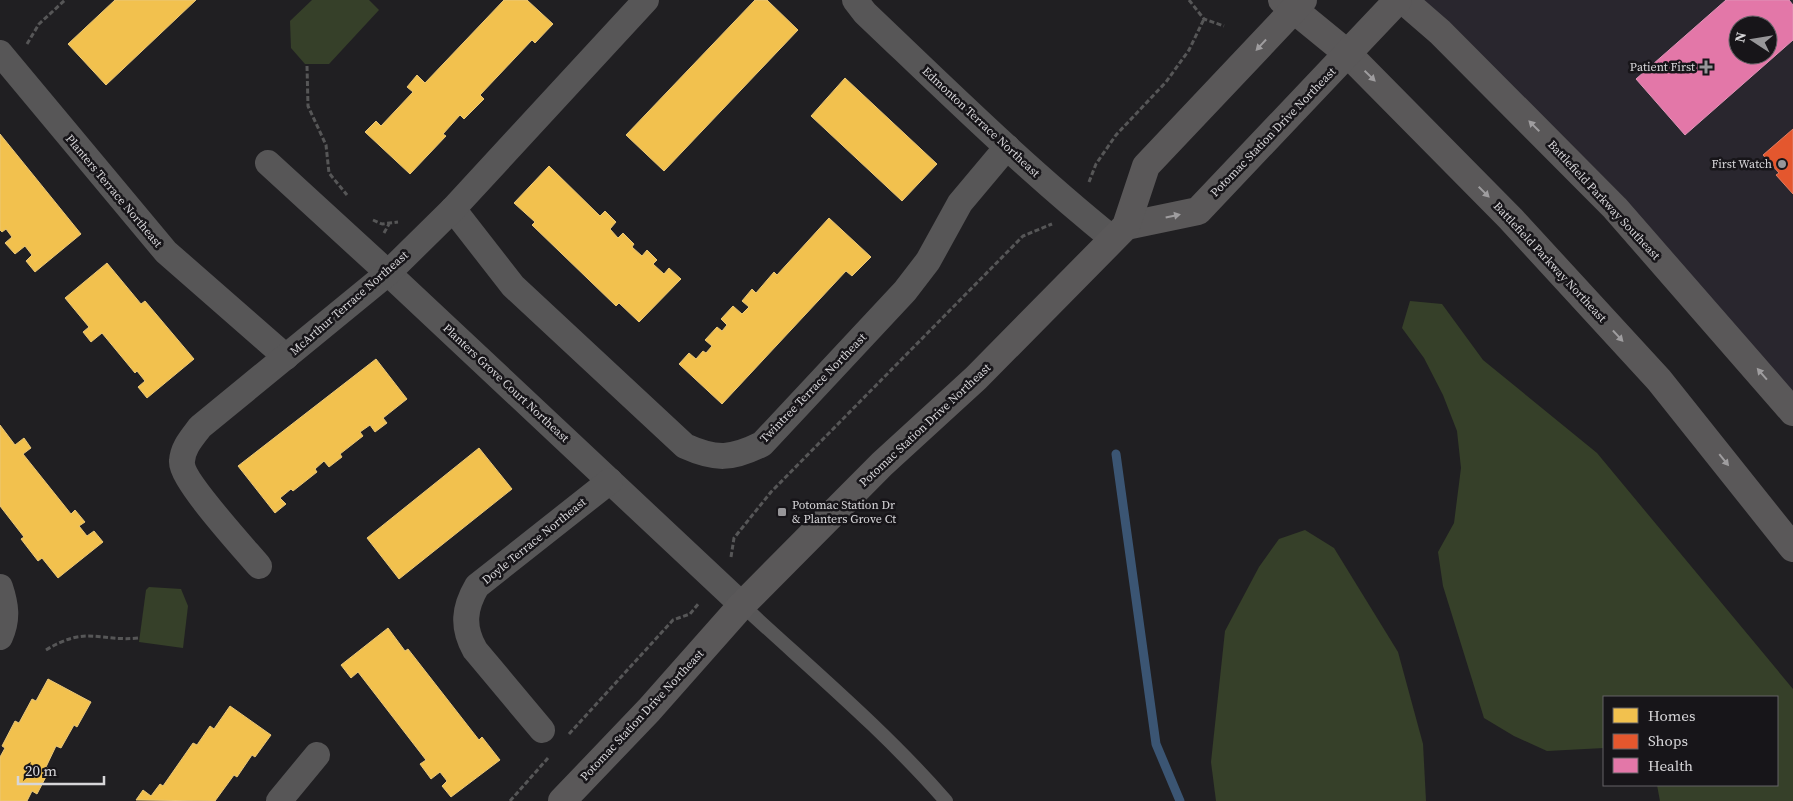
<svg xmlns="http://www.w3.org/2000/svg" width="1793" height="801" font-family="'Source Serif 4',serif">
<rect width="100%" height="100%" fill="#201f22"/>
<path fill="#29262e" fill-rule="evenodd" d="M1403,0h390v412zM1738,25h30v30h-30z"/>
<g fill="#364029">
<path d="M312,0h57l10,10 -50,54h-24l-14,-16 -1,-27z"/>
<path d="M1410,301l32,3 41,56 114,93 196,236v112h-133l-3,-16h120v-88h-173v51l-57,3 -33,-15 -30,-18 -41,-132 -5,-34 16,-29 7,-55 -4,-37 -14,-36 -19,-37 -22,-30z"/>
<path d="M1305,530l29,18 64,104 25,92 3,57h-210l-5,-39 14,-131 34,-64 20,-28z"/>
<path d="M149,587l32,2 7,17 -5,42 -44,-6 7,-52z"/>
</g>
<g fill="#f2c14e" stroke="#eac778">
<path d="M115,0h81l-90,85 -38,-41z"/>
<path d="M504,0h23l26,24 -18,19 -3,-3 -52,55 4,4 -20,20 -4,-4 -17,19 3,2 -36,38 -45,-42 11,-11 5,5 32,-34 -6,-5 10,-12 8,8z"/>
<path d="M755,0h12l31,30 -134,141 -38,-36z"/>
<path d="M845,78l92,86 -35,37 -91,-85z"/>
<path d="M0,134l81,100 -46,38 -9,-11 6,-6 -7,-9 -10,8 -10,-11 7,-6 -6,-8 -4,3 -2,-2z"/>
<path d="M549,166l51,50 5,-5 11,11 -6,7 8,9 5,-5 11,11 -2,3 10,9 5,-6 10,10 -4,4 11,10 5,-6 12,11 -42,43 -20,-19 -3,3 -84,-81 3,-3 -21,-19z"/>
<path d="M829,218l42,39 -19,19 -6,-5 -124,133 -43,-40 10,-11 7,6 7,-8 3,2 6,-7 -7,-6 12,-13 5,4 5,-6 -6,-6 12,-13 9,8 7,-7 -7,-6 10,-12 4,4 18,-21 3,3z"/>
<path d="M107,263l34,41 4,-3 49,58 -47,39 -9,-11 7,-6 -8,-10 -2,2 -33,-40 -11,9 -8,-10 6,-5 -24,-29z"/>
<path d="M376,359l31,40 -24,19 4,5 -12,9 -5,-7 -10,7 3,4 -23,18 2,3 -13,10 -5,-6 -9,8 2,3 -24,19 -2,-2 -11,9 6,6 -11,9 -37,-47z"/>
<path d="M0,425l15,20 9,-7 7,10 -8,6 48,60 4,-4 10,12 -6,4 8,10 7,-5 9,11 -45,36 -16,-20 -4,3 -17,-22 3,-2 -24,-31z"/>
<path d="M479,448l33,41 -113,90 -32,-41z"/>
<path d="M388,628l17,23 3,-2 71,91 3,-3 18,23 -49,37 -9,-11 5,-5 -7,-9 -9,7 -11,-15 6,-4 -68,-88 -7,6 -10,-13z"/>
<path d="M48,679l43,23 -14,25 -3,-2 -13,23 -5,-2 -10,21 4,2 -13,25 -5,-3 -5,10h-27v-44l5,-9 -3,-2 13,-25 4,2 13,-24 4,2z"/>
<path d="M230,706l41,29 -16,22 -3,-2 -15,22 -3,-2 -19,26 -79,-1 7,-10 8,6 9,-12 3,2 30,-43 4,2 13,-19 4,3z"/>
</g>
<path fill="#e4572e" stroke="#e07d61" d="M1793,129v65l-17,-19 3,-2 -16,-18z"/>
<path fill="#e377a8" stroke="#df94b7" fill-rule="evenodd" d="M1726,0h63l4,5v35l-108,95 -49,-56zM1738,25h30v30h-30z"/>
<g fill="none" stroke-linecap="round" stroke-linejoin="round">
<path stroke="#3b5573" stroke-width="9" d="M1116,454l40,290 24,57"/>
<g stroke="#565657" stroke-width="3" stroke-dasharray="5 2.5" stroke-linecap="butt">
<path d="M1189,0l15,19 20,7"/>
<path d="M27,44l12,-20 26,-24"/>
<path d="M307,66l1,40 18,39 3,28 18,22"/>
<path d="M1089,182l7,-18 20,-29 50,-53 23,-32 15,-31"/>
<path d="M373,220l9,4 16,-2"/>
<path d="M384,233l5,-9"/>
<path d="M731,557l3,-19 37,-46 252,-256 29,-12"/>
<path d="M46,650c41,-25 52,-8 93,-12"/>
<path d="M569,734l104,-114 17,-6 9,-11"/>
<path d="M510,801l38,-43"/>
</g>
<path stroke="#575657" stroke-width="14" d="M742,605c69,64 142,125 204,196"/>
<g stroke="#575657" stroke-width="26">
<path d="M855,0l10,13c81,77 161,156 248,226"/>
<path d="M0,53l166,199 120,105"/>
<path d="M268,163l120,110 354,332"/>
<path d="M453,209l60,77 172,160c31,14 47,13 77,-2l143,-153 23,-30 32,-58 47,-56"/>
<path d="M259,566c-15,-18 -79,-87 -77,-105 1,-14 10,-23 18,-34l188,-154 65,-64 193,-209"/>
<path d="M0,587c6,18 8,32 0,50"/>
<path d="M542,730l-67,-80c-13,-23 -11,-42 2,-64l133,-105"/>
<path d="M279,801l38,-46"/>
</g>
<g stroke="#5a5859" stroke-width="28">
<path d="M1282,0l66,54 163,165 148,161 134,168"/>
<path d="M1403,0l37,32 175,176 178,204"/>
<path d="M1126,226l72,-15 200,-211"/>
<path d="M562,801l87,-91 93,-105 140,-141 94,-86 150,-152 20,-60 157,-166"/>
</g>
</g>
<defs><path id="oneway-solid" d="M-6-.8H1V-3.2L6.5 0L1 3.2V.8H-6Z" transform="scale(1.25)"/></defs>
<g fill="#9f9d9f">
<use href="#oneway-solid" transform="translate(1261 45) rotate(133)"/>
<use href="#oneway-solid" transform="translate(1370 76) rotate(44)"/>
<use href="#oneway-solid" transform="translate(1534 126) rotate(-135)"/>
<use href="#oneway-solid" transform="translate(1484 192) rotate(45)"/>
<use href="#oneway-solid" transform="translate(1173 216) rotate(-12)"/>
<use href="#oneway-solid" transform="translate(1618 336) rotate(47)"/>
<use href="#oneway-solid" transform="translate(1762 374) rotate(-131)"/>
<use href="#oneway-solid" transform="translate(1724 460) rotate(51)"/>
</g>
<g fill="#979699" stroke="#171519" stroke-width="2">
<path d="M1703.5 59.5h5v5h5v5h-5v5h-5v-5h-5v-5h5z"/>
<circle cx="1782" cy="164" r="5"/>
<rect x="777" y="507" width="10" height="10" rx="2.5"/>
</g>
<g text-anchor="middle" stroke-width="5" stroke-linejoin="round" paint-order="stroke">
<g font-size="12" fill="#d7d6d9" stroke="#171519" text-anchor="end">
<text x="1695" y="71">Patient First</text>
<text x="1772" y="168">First Watch</text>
<text x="792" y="509" text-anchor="start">Potomac Station Dr<tspan x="792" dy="14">&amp; Planters Grove Ct</tspan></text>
</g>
<g font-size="12" fill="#d7d6d9" stroke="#171519">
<text transform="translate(981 122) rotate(43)" y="4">Edmonton Terrace Northeast</text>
<text transform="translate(1273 132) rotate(-46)" y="4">Potomac Station Drive Northeast</text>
<text transform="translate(114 191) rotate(50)" y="4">Planters Terrace Northeast</text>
<text transform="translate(1604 200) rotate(47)" y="4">Battlefield Parkway Southeast</text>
<text transform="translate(1550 262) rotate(47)" y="4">Battlefield Parkway Northeast</text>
<text transform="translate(349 303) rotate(-41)" y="4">McArthur Terrace Northeast</text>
<text transform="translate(506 383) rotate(43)" y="4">Planters Grove Court Northeast</text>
<text transform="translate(813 388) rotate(-46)" y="4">Twintree Terrace Northeast</text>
<text transform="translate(925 425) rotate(-43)" y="4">Potomac Station Drive Northeast</text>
<text transform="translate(534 541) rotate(-39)" y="4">Doyle Terrace Northeast</text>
<text transform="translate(642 715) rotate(-47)" y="4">Potomac Station Drive Northeast</text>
</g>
</g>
<rect x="1603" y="696" width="175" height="90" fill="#171519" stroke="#646266"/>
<rect x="1613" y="708" width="25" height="15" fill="#f2c14e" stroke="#646266"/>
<text x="1648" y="721" font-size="15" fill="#d7d6d9">Homes</text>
<rect x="1613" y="734" width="25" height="15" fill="#e4572e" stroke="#646266"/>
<text x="1648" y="746" font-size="15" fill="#d7d6d9">Shops</text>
<rect x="1613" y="758" width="25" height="15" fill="#e377a8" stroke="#646266"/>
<text x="1648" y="771" font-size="15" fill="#d7d6d9">Health</text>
<g transform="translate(1753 40) rotate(282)"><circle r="24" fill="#171519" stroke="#646266"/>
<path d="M0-4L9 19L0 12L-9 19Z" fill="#979699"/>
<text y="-8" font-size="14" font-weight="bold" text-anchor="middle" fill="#d7d6d9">N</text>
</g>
<path d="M18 776v8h86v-8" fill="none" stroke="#d7d6d9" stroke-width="2.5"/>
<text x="25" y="776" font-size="15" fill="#d7d6d9" stroke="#171519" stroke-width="4" paint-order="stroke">20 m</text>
</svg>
